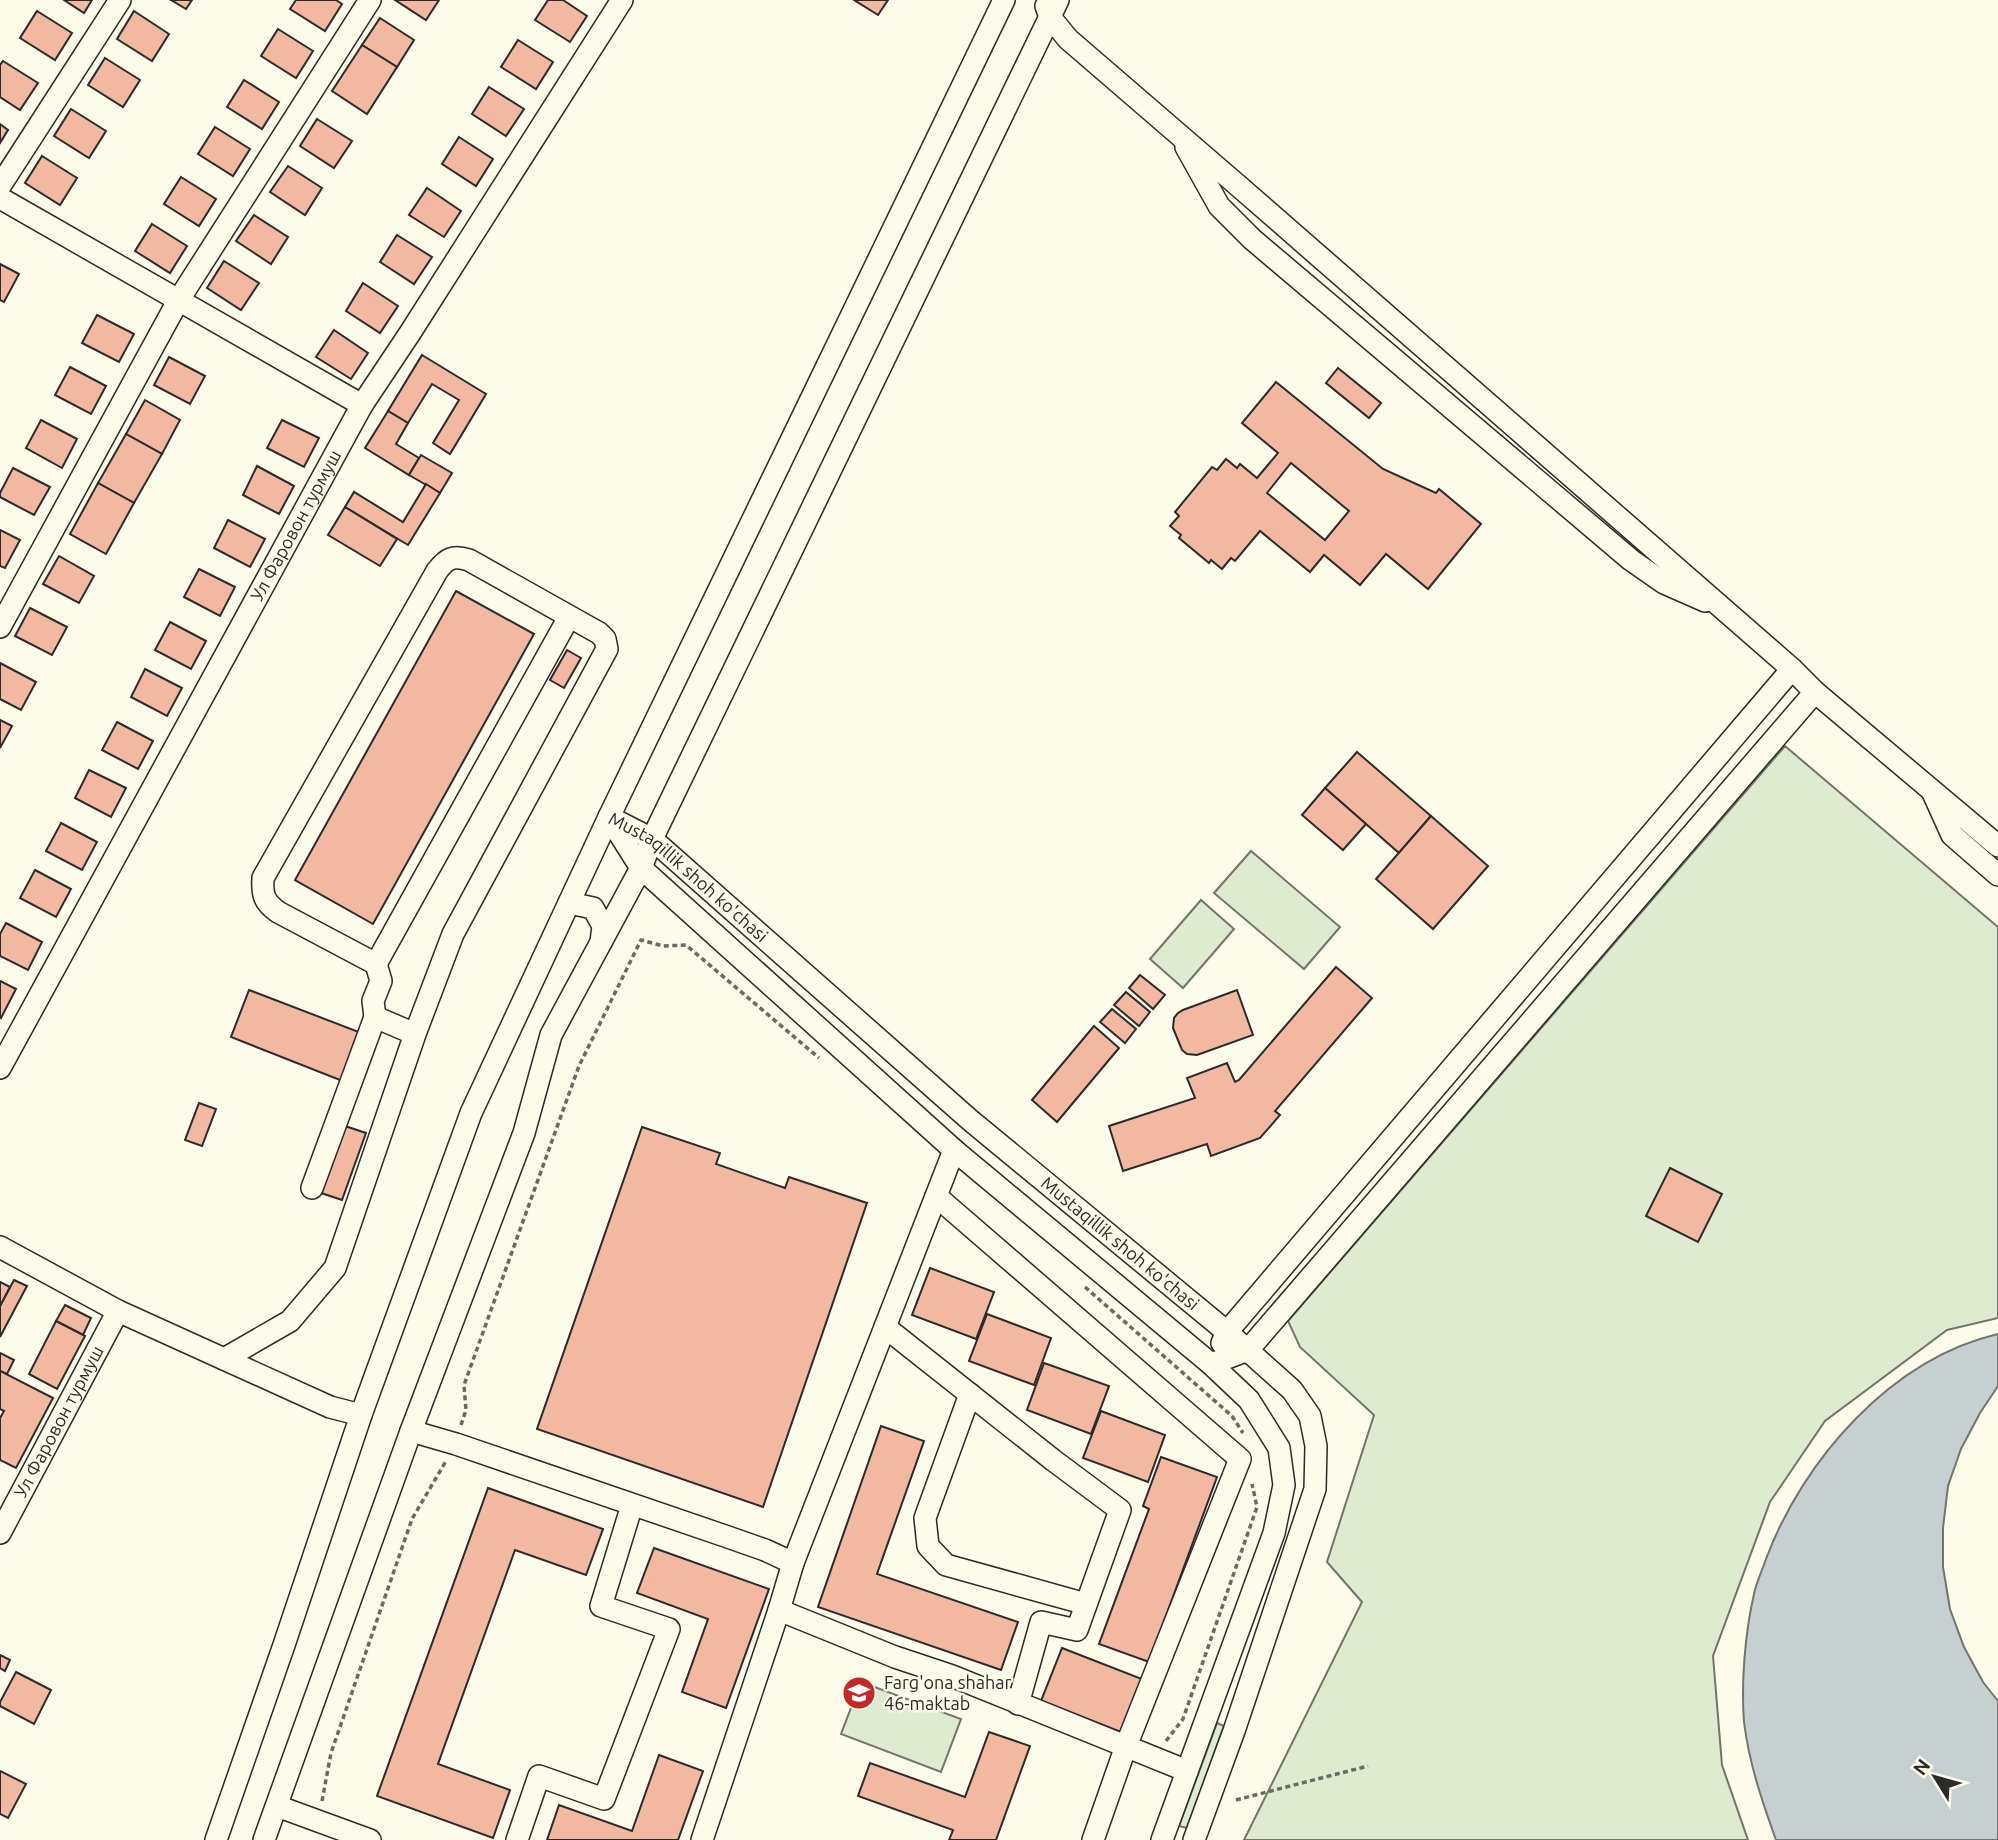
<svg xmlns="http://www.w3.org/2000/svg" width="1998" height="1840" font-family="Ubuntu,sans-serif">
<rect width="100%" height="100%" fill="#fdfbea"/>
<g fill="#deebd1" stroke="#74746e" stroke-width="2">
<path d="M1785,746l213,181v391l-51,12 -122,91 -55,81 -57,154 9,109 26,75h-504l118,-238 -35,-40 47,-147 -74,-68 -12,-26z"/>
<path d="M1251,851l89,76 -36,42 -90,-76z"/>
<path d="M1201,900l33,29 -51,59 -33,-29z"/>
<path d="M861,1682l100,37 -20,53 -100,-38z"/>
<path d="M1217,1723l7,3 -37,102 -8,-2z"/>
</g>
<path fill="#c7d0d0" stroke="#74746e" stroke-width="2" d="M1998,1334v52l-18,27 -19,36 -13,37 -5,42v39l7,42 14,38 19,35 15,19v139h-222c-14,-39 -27,-77 -32,-118 -3,-39 1,-89 10,-128 2,-11 8,-23 12,-35 37,-99 125,-200 232,-225z"/>
<g fill="#f2b8a0" stroke="#2b2b2b" stroke-width="2" fill-rule="evenodd">
<path d="M64,0h28l-8,13z"/>
<path d="M171,0h21l-6,9z"/>
<path d="M296,0h40l6,4 -17,27 -35,-22z"/>
<path d="M395,0h44l-13,20z"/>
<path d="M548,0h15l24,16 -17,26 -35,-22z"/>
<path d="M854,0h34l-10,15z"/>
<path d="M37,11l35,22 -17,27 -35,-22z"/>
<path d="M134,11l35,23 -17,27 -35,-22z"/>
<path d="M380,18l34,22 -17,27 -35,-22z"/>
<path d="M278,29l35,22 -17,27 -35,-22z"/>
<path d="M518,40l35,22 -17,27 -35,-22z"/>
<path d="M362,45l35,22 -30,47 -35,-23z"/>
<path d="M105,58l35,22 -17,27 -35,-22z"/>
<path d="M3,61l35,22 -18,27 -20,-13v-32z"/>
<path d="M244,80l35,22 -17,27 -35,-22z"/>
<path d="M489,87l35,22 -18,27 -34,-22z"/>
<path d="M71,109l35,22 -17,27 -35,-22z"/>
<path d="M317,119l35,22 -18,27 -34,-22z"/>
<path d="M0,124l8,6 -8,13z"/>
<path d="M215,127l35,22 -17,27 -35,-22z"/>
<path d="M459,137l34,22 -17,27 -34,-22z"/>
<path d="M42,156l35,22 -17,27 -35,-22z"/>
<path d="M288,166l34,22 -17,27 -35,-23z"/>
<path d="M181,177l35,22 -17,27 -35,-22z"/>
<path d="M427,188l34,23 -17,26 -35,-22z"/>
<path d="M254,215l34,22 -17,27 -35,-23z"/>
<path d="M152,224l35,22 -17,27 -35,-22z"/>
<path d="M397,235l35,22 -18,27 -34,-22z"/>
<path d="M224,261l35,22 -18,27 -34,-22z"/>
<path d="M0,264l19,10 -15,28 -4,-2z"/>
<path d="M363,283l35,23 -18,27 -34,-22z"/>
<path d="M97,315l37,19 -15,28 -37,-19z"/>
<path d="M334,330l34,23 -17,26 -35,-22z"/>
<path d="M422,355l64,39 -36,60 -17,-11 26,-43 -27,-16 -24,39 -20,-12z"/>
<path d="M169,357l36,19 -15,28 -36,-19z"/>
<path d="M70,367l36,19 -15,28 -36,-19z"/>
<path d="M1338,368l43,35 -12,15 -43,-35z"/>
<path d="M1276,382l107,87 53,24 3,-4 42,35 -53,65 -42,-35 -26,31 -36,-30 -14,17 -50,-41 -25,30 -4,-3 -9,11 -11,-9 -2,3 -30,-25 2,-3 -11,-9 9,-10 -4,-4 37,-45 5,3 9,-11 11,9 3,-4 17,14 21,-25 -36,-30zM1291,463l58,48 -24,29 -58,-47z"/>
<path d="M145,400l35,20 -18,34 -36,-20z"/>
<path d="M388,411l20,12 -12,21 23,14 -10,17 -44,-27z"/>
<path d="M41,420l36,19 -15,29 -36,-20z"/>
<path d="M282,420l37,18 -15,29 -37,-19z"/>
<path d="M126,434l36,20 -28,49 -36,-20z"/>
<path d="M421,455l31,18 -12,20 -31,-18z"/>
<path d="M257,466l37,20 -15,28 -36,-19z"/>
<path d="M13,468l37,19 -16,28 -34,-18v-4z"/>
<path d="M98,483l36,20 -28,51 -36,-20z"/>
<path d="M426,484l14,9 -32,52 -63,-38 9,-15 49,30z"/>
<path d="M345,507l52,32 -17,27 -52,-31z"/>
<path d="M228,520l37,19 -15,28 -36,-19z"/>
<path d="M0,530l20,10 -15,28 -5,-2z"/>
<path d="M59,556l35,20 -15,27 -36,-19z"/>
<path d="M199,569l36,18 -15,29 -36,-19z"/>
<path d="M456,591l78,43 -161,290 -78,-44z"/>
<path d="M30,608l37,19 -15,28 -37,-19z"/>
<path d="M170,622l36,19 -15,28 -36,-19z"/>
<path d="M567,650l14,8 -17,30 -14,-8z"/>
<path d="M0,663l36,19 -15,28 -21,-11z"/>
<path d="M145,669l37,19 -15,28 -36,-19z"/>
<path d="M0,720l12,6 -12,22z"/>
<path d="M117,722l36,19 -15,28 -36,-19z"/>
<path d="M1357,752l74,64 -32,37 -74,-65z"/>
<path d="M89,770l37,18 -15,29 -36,-19z"/>
<path d="M1325,788l41,36 -23,26 -41,-35z"/>
<path d="M1431,816l57,50 -55,63 -57,-50z"/>
<path d="M61,823l36,19 -15,28 -36,-19z"/>
<path d="M35,870l36,19 -15,28 -36,-19z"/>
<path d="M6,923l36,19 -14,28 -28,-14v-22z"/>
<path d="M1336,967l36,31 -97,113 5,4 -20,23 -49,18 -4,-12 -84,27 -14,-45 86,-28 -8,-20 40,-15 8,19 4,-2z"/>
<path d="M1140,975l25,20 -12,14 -24,-21z"/>
<path d="M0,981l16,8 -15,29 -1,-1z"/>
<path d="M249,990l115,44 -19,48 -114,-45z"/>
<path d="M1237,990l16,45 -56,20 -10,-1 -5,-4 -9,-22 1,-10 4,-5 5,-3z"/>
<path d="M1126,992l24,20 -11,14 -25,-21z"/>
<path d="M1112,1009l24,20 -11,14 -25,-21z"/>
<path d="M1094,1026l25,22 -62,74 -25,-22z"/>
<path d="M199,1103l17,6 -14,37 -17,-6z"/>
<path d="M342,1125l24,8 -24,67 -24,-8z"/>
<path d="M642,1127l78,26 -4,11 69,24 4,-11 78,26 -104,304 -226,-78z"/>
<path d="M1670,1168l52,26 -24,48 -52,-26z"/>
<path d="M930,1268l64,24 -18,47 -64,-24z"/>
<path d="M14,1280l13,6 -27,51v-31z"/>
<path d="M0,1282l10,5 -10,19z"/>
<path d="M65,1305l26,13 -8,17 -27,-14z"/>
<path d="M987,1314l64,24 -17,47 -65,-24z"/>
<path d="M56,1321l29,15 -28,53 -28,-15z"/>
<path d="M0,1353l14,7 -7,14 -7,-3z"/>
<path d="M1044,1363l65,23 -18,48 -64,-24z"/>
<path d="M0,1371l53,27 -37,70 -16,-8v-42l4,-7 -4,-2z"/>
<path d="M1101,1411l64,24 -17,47 -65,-24z"/>
<path d="M881,1426l43,15 -47,133 141,48 -17,48 -183,-63z"/>
<path d="M1161,1457l56,20 -68,185 -50,-18 50,-135 -6,-3z"/>
<path d="M488,1488l115,41 -17,46 -71,-25 -77,214 72,26 -17,48 -116,-42z"/>
<path d="M654,1548l115,41 -43,119 -44,-16 26,-73 -71,-26z"/>
<path d="M1062,1648l85,33 -21,53 -85,-33z"/>
<path d="M0,1655l10,5 -5,11 -5,-3z"/>
<path d="M16,1672l35,18 -17,34 -34,-18v-4z"/>
<path d="M989,1732l41,14 -34,94h-47l4,-10 -95,-34 12,-33 95,34z"/>
<path d="M659,1755l44,16 -25,69h-131l12,-35 73,26z"/>
<path d="M0,1771l26,13 -18,34 -8,-4z"/>
</g>
<g fill="none" stroke-linecap="round" stroke-linejoin="round">
<defs>
<g id="minor">
<path d="M1046,6l4,11 18,22 174,150 550,480 23,23 183,154"/>
<path d="M1186,147l33,59 33,33 379,321 33,23 41,18"/>
<path d="M0,186l120,-186"/>
<path d="M0,198l362,207"/>
<path d="M0,627l178,-326 192,-301"/>
<path d="M1933,793l19,42 46,40"/>
<path id="s1" d="M609,817l43,22 318,281 257,212 65,58 18,26 6,30 -1,43 -81,242 -40,109"/>
<path d="M610,819l31,49 313,282 257,214 38,36 30,48 5,37 -10,48 -112,307"/>
<path d="M569,903l24,5 10,18 -2,16"/>
<path d="M376,964l193,-347"/>
<path id="s2" d="M0,1068l362,-663 48,-72 212,-333"/>
<path d="M954,1150l-161,413 -14,47 116,47 57,19 235,95"/>
<path d="M312,1188l63,-171"/>
<path d="M936,1196l304,263 -114,287 -33,94"/>
<path d="M0,1247l118,64 212,96 31,8"/>
<path d="M885,1327l168,133 67,50 -43,120 -36,-8 -23,82"/>
<path d="M1222,1343l5,-11 565,-663"/>
<path d="M224,1359l66,-38 45,-53 80,-234 38,-100 154,-285 -2,-10 -6,-6 -130,-73c-16,-5 -22,-2 -32,11l-174,307c-1,17 1,24 15,34l98,52 5,17 -8,20 2,16 40,17"/>
<path d="M1211,1364l37,-14 567,-658"/>
<path d="M970,1394l-45,124 3,28 18,19 140,39"/>
<path d="M411,1431l45,13 269,92 40,14 28,13"/>
<path id="s3" d="M0,1533l118,-222"/>
<path d="M277,1806l93,34"/>
<path d="M216,1840l68,-195 77,-230 110,-302 138,-296 395,-817"/>
<path d="M264,1840l147,-409 113,-298 27,-98 90,-167 11,-29 406,-839"/>
<path d="M517,1840l22,-64 65,23 65,-170 -68,-23 31,-101"/>
<path d="M702,1840l77,-230"/>
</g>
</defs>
<use href="#minor" stroke="#2b2b2b" stroke-width="24"/>
<g stroke="#6a6964" stroke-width="3.5" stroke-dasharray="5 3.5" stroke-linecap="butt">
<path d="M1085,1287l147,129 11,17"/>
<path d="M461,1425l5,-15 -2,-25 115,-319 62,-126 22,6 23,-1 133,113"/>
<path d="M1166,1741l17,-22 74,-212 -5,-23"/>
<path d="M1236,1800l132,-34"/>
<path d="M322,1801l9,-48 81,-234 34,-58"/>
</g>
<use href="#minor" stroke="#fdfbea" stroke-width="21"/>
</g>
<defs>
<symbol id="school-disc" viewBox="-11 -11 22 22"><circle r="9.5" fill="#c62828" stroke="#fdfbea"/><path d="M0-5L7-2L0 1L-7-2ZM-4 1L0 2.5L4 1V4Q0 6-4 4Z" fill="#fff"/></symbol>
</defs>
<g fill-rule="evenodd">
<use href="#school-disc" x="840" y="1674" width="38" height="38"/>
</g>
<g text-anchor="middle" stroke-width="5" stroke-linejoin="round" paint-order="stroke">
<g font-size="18" fill="#2b2b2b" stroke="#fdfbea">
<text dy="6" stroke="none"><textPath href="#s2" startOffset="618">Ул Фаровон турмуш</textPath></text>
<text dy="6" stroke="none"><textPath href="#s1" startOffset="100">Mustaqillik shoh ko'chasi</textPath></text>
<text dy="6" stroke="none"><textPath href="#s1" startOffset="667">Mustaqillik shoh ko'chasi</textPath></text>
<text dy="6" stroke="none"><textPath href="#s3" startOffset="126">Ул Фаровон турмуш</textPath></text>
</g>
<g font-size="18" fill="#2b2b2b" stroke="#fdfbea" text-anchor="start">
<text x="884" y="1689">Farg'ona shahar<tspan x="884" dy="21">46-maktab</tspan></text>
</g>
</g>
<g transform="translate(1935 1777) rotate(307)" stroke="#fdfbea" stroke-width="5" paint-order="stroke">
<path d="M0-5L12 26L0 18L-12 26Z" fill="#2b2b2b"/>
<text y="-10" font-size="19" font-weight="bold" text-anchor="middle" fill="#2b2b2b">N</text>
</g>
</svg>
